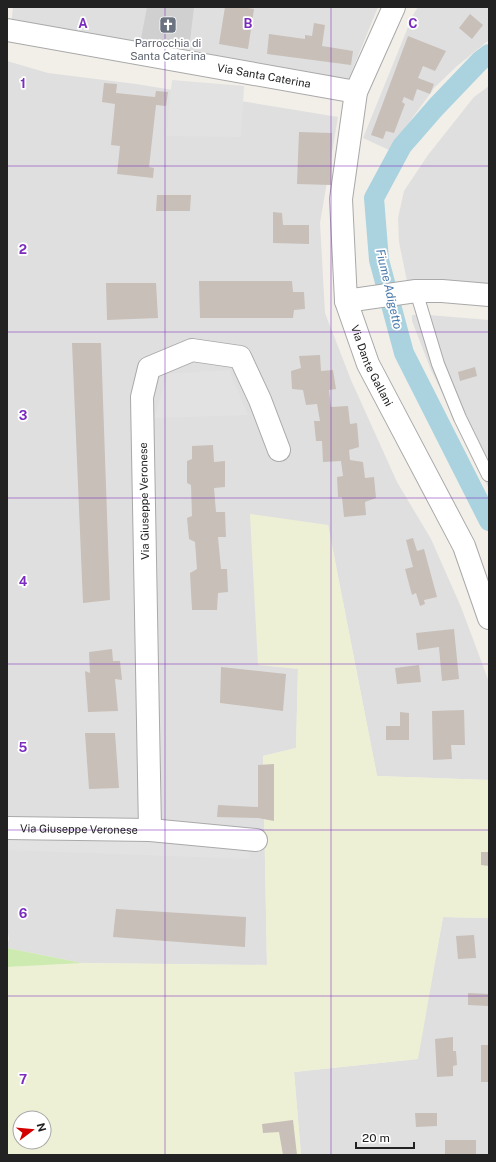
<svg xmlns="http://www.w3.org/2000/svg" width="496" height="1162" font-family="'Public Sans',sans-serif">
<rect width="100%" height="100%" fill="#f2efe9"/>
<g fill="#e0dfdf">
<path d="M13,7h365l-31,76 -336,-57z"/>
<path d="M418,7h71v33l-32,26 -22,21 -46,63 -26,-12 50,-123z"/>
<path d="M7,61l41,12 88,11 202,33 -18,106 5,90 26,67 46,102 34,57 30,68 28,75v98l-112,-4 -49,-251 -30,143 -2,80 -33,8 4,209 -185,-2 -75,-15 2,-10 -2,-9z"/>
<path d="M489,86v205l-81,-5 -9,-44 -1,-24 6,-27 24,-36 46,-58z"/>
<path d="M412,315h17l60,5v169l-58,-119 -19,-49z"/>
<path d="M443,917l46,1v237h-188l-7,-83 123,-13z"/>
</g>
<path fill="#d0d0d0" d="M147,7h47l-5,42 -49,-5z"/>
<path fill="#eef0d5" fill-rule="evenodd" d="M250,514l78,11 49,251 112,4v138l-46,-1 -25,142 -124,13 7,83h-294v-188l75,-4 185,2 -4,-209 33,-8 2,-79 -40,-4zM20,1118h24v24h-24z"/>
<path fill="#cdebb0" d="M7,948l75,15 -75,4z"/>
<g fill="#e2e2e2">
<path d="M172,80l72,6 -3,51 -75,-1z"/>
<path d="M229,370l19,45 -94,3 14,-44z"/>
<path d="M7,835l241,8 2,16 -243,-9z"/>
</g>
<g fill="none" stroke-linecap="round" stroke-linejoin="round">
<path stroke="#aad3df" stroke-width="20" d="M489,54l-9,7 -44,46 -34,39 -28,52 5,62 25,93 85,168"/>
</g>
<g fill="#c7bfb8">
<path d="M225,7h16l13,2 -6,40 -29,-5z"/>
<path d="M470,14l13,11 -11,14 -13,-11z"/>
<path d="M314,23l11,2 -3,21 31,5 -2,14 -84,-11 2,-20 36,5v-4l7,1z"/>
<path d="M408,36l38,15 -11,20 -12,-5 -5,12 16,6 -4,10 -13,-5 -4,12 -9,-4 -2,5 3,2 -11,29 -8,-2 -3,8 -12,-4z"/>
<path d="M104,83l13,1 -1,9 39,4 1,-6 12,1 -2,14 -10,-1 -7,62 5,1 -1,10 -36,-4 3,-28 -9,-1 4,-41 -13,-2z"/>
<path d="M299,132l33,1 -1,52 -34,-1z"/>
<path d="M157,195h34l-1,16h-34z"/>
<path d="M273,212l9,1 1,12h26v19l-36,-1z"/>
<path d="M199,281h93l1,11h11l1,17 -11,1 -1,8h-93z"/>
<path d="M106,283h50l2,35 -51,2z"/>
<path d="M72,343h29l9,257 -27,3z"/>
<path d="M320,355l1,16 12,-1 3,19 -7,1 2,17 17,-1 2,18 7,-1 2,24 -10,3 1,10 13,2 2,16 9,-1 2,21 -11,4 1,13 -22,2 -2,-20h-4l-1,-20 6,-1 -2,-15 -18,1 -1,-21h-6l-2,-20h6l-3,-17 -11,1 -3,-15 -11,-1 -1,-18 10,-3 -2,-12z"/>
<path d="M475,367l2,9 -17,5 -2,-9z"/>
<path d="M213,445l1,17 11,-1v26l-11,1 2,24h9l1,25h-8l3,32h6l1,23 -10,1 -1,17h-25l-2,-37 7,-4 -2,-27 -6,-3 -2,-21 5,-2 -1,-31 -4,-2v-22l5,-2v-13z"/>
<path d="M413,538l4,13 7,-2 13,48 -13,3 1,4 -5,2 -4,-13 -4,2 -7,-26 8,-2 -7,-27z"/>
<path d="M454,629l5,50 -17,2 -3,-34 -21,3 -2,-17z"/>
<path d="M112,649l1,12h7l2,19 -7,-1 3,32 -30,1 -3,-41 5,2 -1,-21z"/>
<path d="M419,665l2,17 -24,2 -2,-16z"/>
<path d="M221,667l65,7 -3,37 -63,-8z"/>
<path d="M464,710l1,35h-14l1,14 -19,1 -1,-49z"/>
<path d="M400,712l9,1v27h-23v-14h14z"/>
<path d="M85,733h30l4,55 -30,1z"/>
<path d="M274,764v57l-16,-3 -41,-1 1,-12 40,2v-42z"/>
<path d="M481,852h8v14l-8,-1z"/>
<path d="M116,909l130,8 -1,30 -132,-10z"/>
<path d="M474,935l2,23 -18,1 -2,-23z"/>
<path d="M468,993l21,1v12l-21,-1z"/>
<path d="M453,1037v14h3l1,14 -4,1v10l-16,1 -2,-38z"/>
<rect x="481" y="1045" width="8" height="37"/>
<path d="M415,1113h22v13l-21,1z"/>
<path d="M293,1120l4,35h-14l-4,-23 -16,1 -1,-9z"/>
<rect x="445" y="1140" width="31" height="15"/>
</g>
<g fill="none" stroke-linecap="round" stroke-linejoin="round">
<defs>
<path id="service" d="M416,291l22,73 22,54 28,57"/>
<g id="minor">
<path d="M346,301l70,-10h26l47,4"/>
<path id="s1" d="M7,828l143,2 106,10"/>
<path d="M150,830l-8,-433 7,-29 43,-18 48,7 20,43 19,50"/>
</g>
<g id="tertiary">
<path id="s2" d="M394,7l-38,85 -15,107 5,102 22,63 96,182 25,72"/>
<path id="s3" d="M7,30l349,62"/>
</g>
</defs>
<use href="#service" stroke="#a9a9a9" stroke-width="14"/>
<use href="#minor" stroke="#a9a9a9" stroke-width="24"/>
<use href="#tertiary" stroke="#a9a9a9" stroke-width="24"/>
<use href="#service" stroke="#fff" stroke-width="12"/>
<use href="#minor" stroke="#fff" stroke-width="22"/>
<use href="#tertiary" stroke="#fff" stroke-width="22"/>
</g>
<path fill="none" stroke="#7b2cbf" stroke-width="1" stroke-opacity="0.55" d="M165,7v1148M331,7v1148M7,166h482M7,332h482M7,498h482M7,664h482M7,830h482M7,996h482"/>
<defs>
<symbol id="church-square" viewBox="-11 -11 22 22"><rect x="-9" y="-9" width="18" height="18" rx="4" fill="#6b7280" stroke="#fff"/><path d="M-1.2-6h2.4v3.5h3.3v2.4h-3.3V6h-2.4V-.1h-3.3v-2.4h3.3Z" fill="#fff"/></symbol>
</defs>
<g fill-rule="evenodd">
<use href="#church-square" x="158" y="15" width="20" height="20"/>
</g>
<g text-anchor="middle" stroke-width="3.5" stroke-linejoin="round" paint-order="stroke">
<g font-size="11" fill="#5b616d" stroke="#fff">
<text x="168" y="47">Parrocchia di<tspan x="168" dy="13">Santa Caterina</tspan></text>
</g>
<g font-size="11" fill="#222" stroke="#fff">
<text dy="4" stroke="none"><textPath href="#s3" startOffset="261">Via Santa Caterina</textPath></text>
<text dy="4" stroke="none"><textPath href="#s2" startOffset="373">Via Dante Gallani</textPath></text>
<text transform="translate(144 501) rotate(-91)" y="4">Via Giuseppe Veronese</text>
<text dy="4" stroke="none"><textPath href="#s1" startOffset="72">Via Giuseppe Veronese</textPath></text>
</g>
<g font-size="12" font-style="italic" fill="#4a7aab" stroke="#fff">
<text transform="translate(389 289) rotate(77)" y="4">Fiume Adigetto</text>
</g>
</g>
<g font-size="13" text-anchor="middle" font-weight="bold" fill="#7b2cbf" stroke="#fff" stroke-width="3.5" stroke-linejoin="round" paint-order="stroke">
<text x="83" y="28">A</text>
<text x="248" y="28">B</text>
<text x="413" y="28">C</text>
<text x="23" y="88">1</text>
<text x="23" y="254">2</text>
<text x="23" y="420">3</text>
<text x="23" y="586">4</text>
<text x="23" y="752">5</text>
<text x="23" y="918">6</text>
<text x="23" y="1084">7</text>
</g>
<rect width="496" height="1162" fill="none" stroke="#222222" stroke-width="16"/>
<g transform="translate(32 1130) rotate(74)"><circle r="19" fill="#ffffff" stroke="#a7a7a7"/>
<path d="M0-3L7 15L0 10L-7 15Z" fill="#d40000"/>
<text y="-6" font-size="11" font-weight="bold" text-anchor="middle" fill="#222222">N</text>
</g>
<path d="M356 1142v6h58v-6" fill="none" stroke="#222222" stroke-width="2"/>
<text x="362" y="1142" font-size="12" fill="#222222" stroke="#ffffff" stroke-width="3" paint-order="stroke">20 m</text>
</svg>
